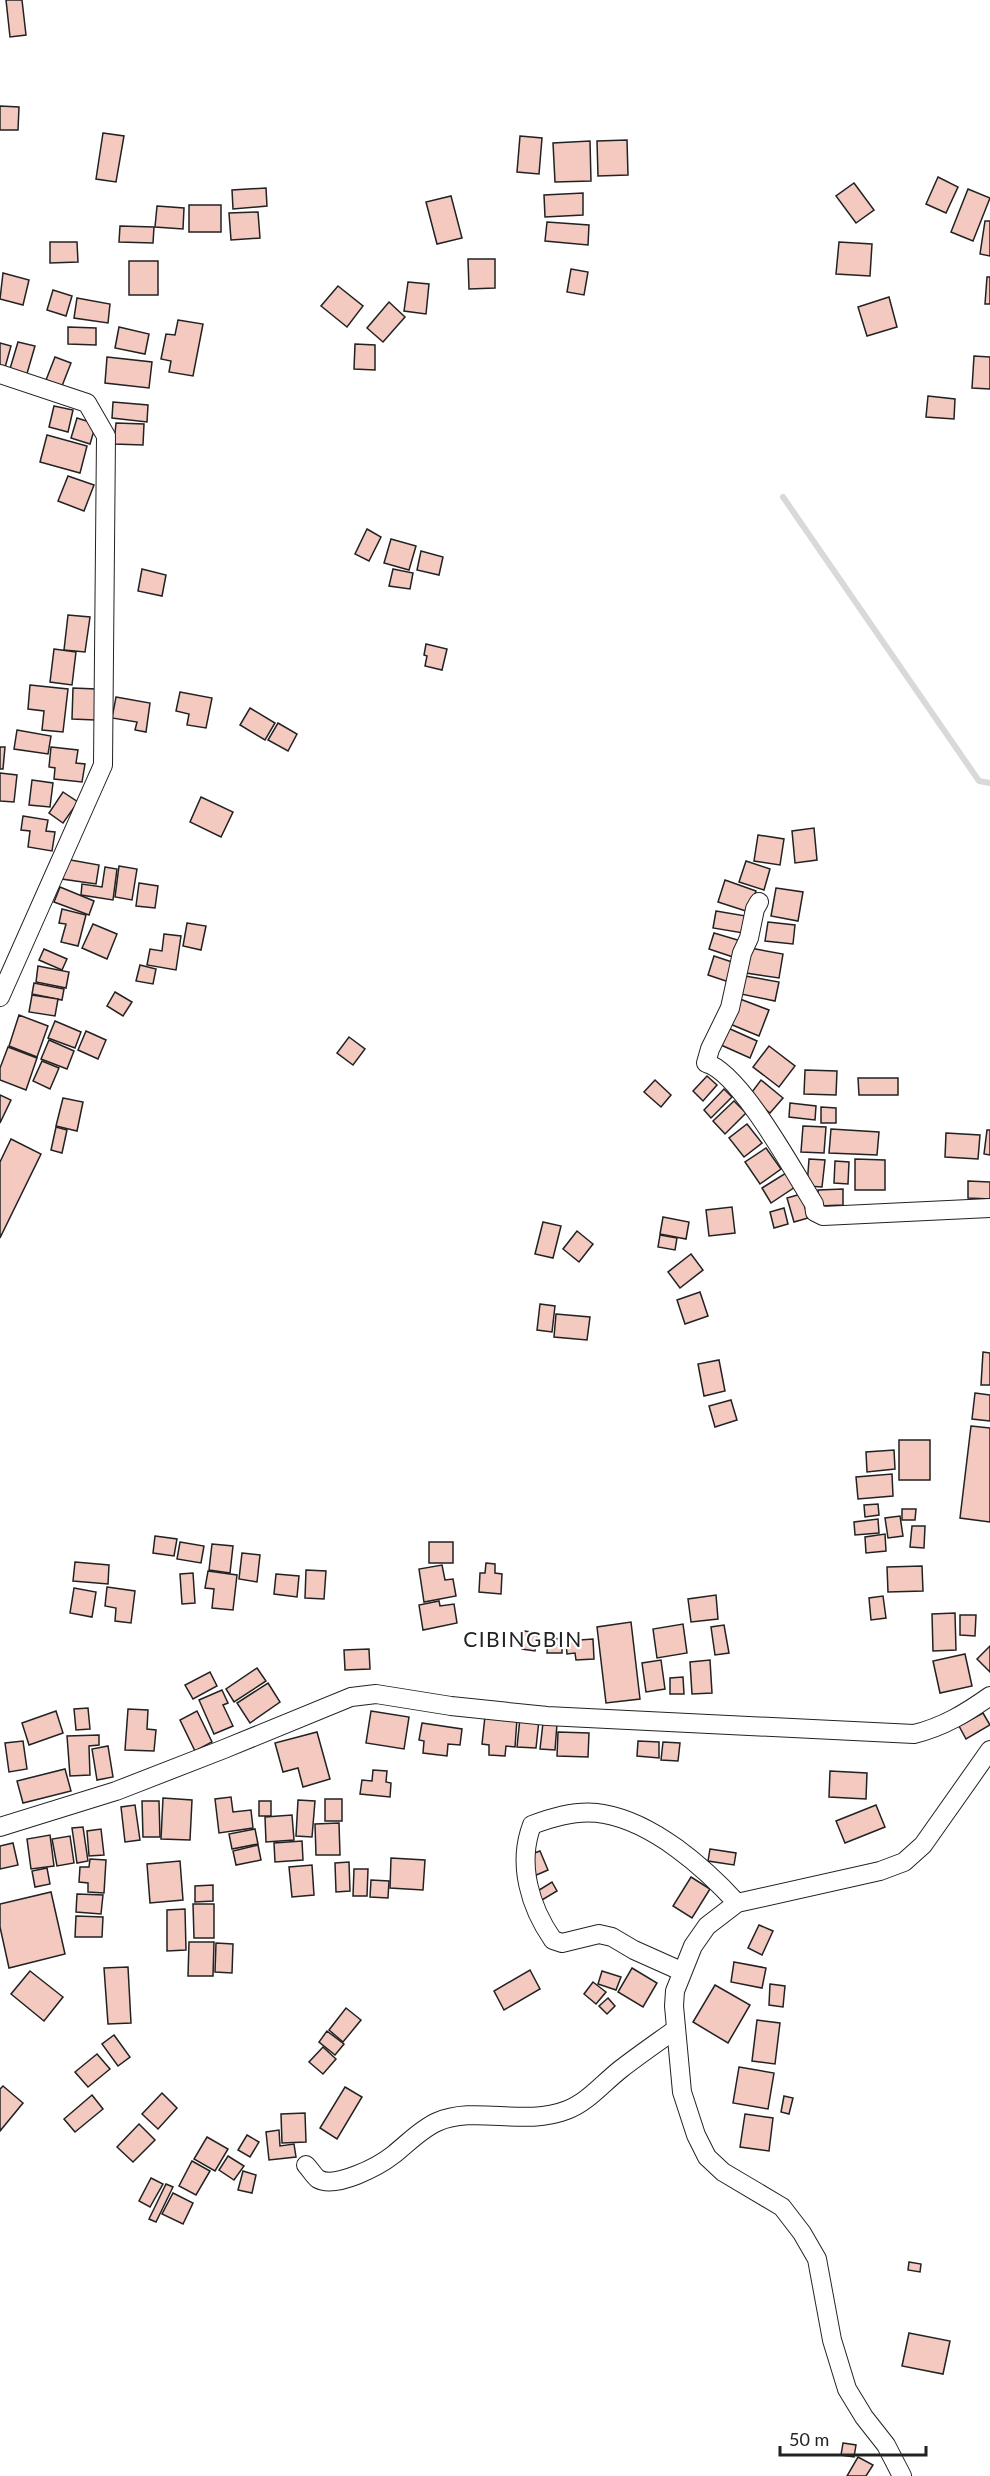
<svg xmlns="http://www.w3.org/2000/svg" width="990" height="2476" font-family="Lato,sans-serif">
<rect width="100%" height="100%" fill="#fff"/>
<g fill="none" stroke-linecap="round" stroke-linejoin="round">
<path stroke="#d9d9d9" stroke-width="6" d="M783,497l196,284 11,2"/>
</g>
<g fill="#f3c9c0" stroke="#222" stroke-width="1.5">
<path d="M6,0h16l4,35 -16,2z"/>
<path d="M0,106l19,1 -1,23h-18z"/>
<path d="M103,133l21,3 -8,46 -20,-3z"/>
<path d="M520,136l22,2 -3,36 -22,-2z"/>
<path d="M627,140l1,35 -30,1 -1,-35z"/>
<path d="M590,141l1,40 -36,1 -2,-39z"/>
<path d="M938,177l20,10 -12,26 -20,-9z"/>
<path d="M854,183l20,27 -18,13 -20,-27z"/>
<path d="M266,188l1,18 -34,3 -1,-19z"/>
<path d="M968,189l22,9 -17,43 -22,-9z"/>
<path d="M583,193v22l-38,2 -1,-22z"/>
<path d="M451,196l11,42 -25,6 -11,-42z"/>
<rect x="189" y="205" width="32" height="27"/>
<path d="M157,206l27,2 -1,21 -28,-2z"/>
<path d="M258,212l2,26 -29,2 -2,-27z"/>
<path d="M985,221h5v35l-10,-2z"/>
<path d="M547,222l42,3 -1,20 -43,-4z"/>
<path d="M120,226l34,1 -1,16 -34,-1z"/>
<path d="M50,242h27l1,20 -28,1z"/>
<path d="M839,242l33,2 -2,32 -34,-2z"/>
<path d="M468,259h27v29l-26,1z"/>
<rect x="129" y="261" width="29" height="34"/>
<path d="M571,269l17,3 -4,23 -17,-3z"/>
<path d="M3,273l26,7 -6,25 -23,-6z"/>
<path d="M987,277h3v27h-5z"/>
<path d="M408,282l21,2 -3,30 -22,-3z"/>
<path d="M338,286l25,20 -16,21 -26,-21z"/>
<path d="M53,290l19,6 -6,20 -19,-6z"/>
<path d="M889,297l8,30 -30,9 -9,-29z"/>
<path d="M77,298l33,6 -2,19 -34,-5z"/>
<path d="M389,302l16,15 -22,25 -16,-14z"/>
<path d="M178,320l25,4 -10,52 -24,-4 2,-11 -10,-2 5,-25 9,1z"/>
<path d="M68,327l28,1v17l-28,-1z"/>
<path d="M119,327l30,7 -4,20 -30,-6z"/>
<path d="M18,342l17,4 -9,31 -17,-5z"/>
<path d="M0,343l11,3 -7,25 -4,-1z"/>
<path d="M355,344l20,1v25l-21,-1z"/>
<path d="M974,356l16,1v32l-18,-1z"/>
<path d="M55,357l16,6 -9,23 -16,-6z"/>
<path d="M107,357l45,5 -3,26 -44,-5z"/>
<path d="M928,396l27,3 -1,20 -28,-2z"/>
<path d="M113,402l35,3 -1,17 -35,-4z"/>
<path d="M54,406l19,4 -5,22 -19,-5z"/>
<path d="M77,418l19,6 -6,20 -19,-6z"/>
<path d="M116,423l28,1 -1,21 -29,-1z"/>
<path d="M47,435l40,11 -7,27 -40,-11z"/>
<path d="M68,476l26,9 -10,26 -26,-10z"/>
<path d="M367,529l14,8 -12,24 -14,-7z"/>
<path d="M391,539l25,7 -7,24 -25,-7z"/>
<path d="M421,551l22,6 -4,18 -22,-5z"/>
<path d="M142,569l24,6 -4,21 -24,-5z"/>
<path d="M393,569l20,4 -3,16 -21,-3z"/>
<path d="M68,615l22,2 -5,35 -21,-2z"/>
<path d="M426,644l21,5 -5,21 -17,-4 2,-10 -3,-1z"/>
<path d="M54,649l22,3 -4,33 -22,-3z"/>
<path d="M30,685l38,4 -5,43 -21,-2 2,-19 -16,-2z"/>
<path d="M73,688l23,1 -1,31 -23,-1z"/>
<path d="M180,692l32,6 -6,30 -19,-3 2,-11 -13,-3z"/>
<path d="M116,697l34,6 -4,29 -11,-2 2,-8 -25,-4z"/>
<path d="M250,708l25,15 -10,17 -25,-15z"/>
<path d="M278,723l19,11 -9,17 -20,-11z"/>
<path d="M17,730l34,6 -3,18 -34,-5z"/>
<path d="M0,747h5l-2,22h-3z"/>
<path d="M51,747l27,3 -2,13 9,1 -3,18 -28,-3 1,-11 -6,-1z"/>
<path d="M0,773l17,2 -3,27 -14,-1z"/>
<path d="M32,780l21,3 -3,24 -21,-2z"/>
<path d="M63,792l15,10 -15,21 -14,-10z"/>
<path d="M201,797l32,15 -12,25 -31,-15z"/>
<path d="M23,816l25,4 -2,11 9,1 -3,19 -24,-4 2,-16 -9,-1z"/>
<path d="M814,828l3,32 -22,3 -3,-32z"/>
<path d="M758,835l26,4 -4,26 -26,-4z"/>
<path d="M65,859l34,6 -3,19 -34,-5z"/>
<path d="M746,861l24,8 -6,21 -25,-8z"/>
<path d="M119,866l18,3 -5,31 -17,-3z"/>
<path d="M105,867l12,2 -4,31 -32,-5 1,-11 20,3z"/>
<path d="M725,880l31,11 -7,21 -31,-10z"/>
<path d="M139,883l19,3 -3,22 -19,-2z"/>
<path d="M60,887l34,14 -5,14 -35,-13z"/>
<path d="M776,888l27,4 -5,29 -27,-5z"/>
<path d="M62,909l24,6 -8,31 -17,-4 5,-18 -7,-1z"/>
<path d="M716,911l30,5 -3,17 -30,-5z"/>
<path d="M768,922l27,3 -2,19 -28,-3z"/>
<path d="M187,923l19,3 -5,24 -18,-4z"/>
<path d="M93,924l24,10 -10,25 -25,-11z"/>
<path d="M714,933l27,8 -5,17 -27,-9z"/>
<path d="M164,934l17,2 -5,34 -29,-5 3,-16 12,2z"/>
<path d="M750,948l33,6 -4,24 -33,-5z"/>
<path d="M44,949l23,10 -5,11 -23,-10z"/>
<path d="M714,956l21,7 -6,19 -21,-7z"/>
<path d="M140,965l16,4 -3,15 -17,-3z"/>
<path d="M38,966l31,6 -3,16 -30,-6z"/>
<path d="M745,976l34,6 -4,19 -34,-7z"/>
<path d="M34,983l30,6 -2,11 -30,-6z"/>
<path d="M115,992l17,10 -9,14 -16,-10z"/>
<path d="M32,995l26,4 -3,17 -26,-4z"/>
<path d="M740,999l29,11 -10,26 -29,-12z"/>
<path d="M19,1015l29,11 -11,31 -28,-11z"/>
<path d="M55,1021l26,11 -6,16 -27,-10z"/>
<path d="M728,1028l29,13 -7,17 -29,-13z"/>
<path d="M86,1031l20,9 -8,19 -20,-9z"/>
<path d="M349,1037l16,12 -12,16 -16,-12z"/>
<path d="M49,1040l25,11 -7,18 -26,-10z"/>
<path d="M769,1046l26,20 -16,21 -26,-20z"/>
<path d="M8,1047l29,11 -11,32 -26,-10v-12z"/>
<path d="M42,1061l17,7 -9,21 -17,-8z"/>
<path d="M805,1070l32,1 -1,24 -32,-1z"/>
<path d="M707,1076l10,9 -14,16 -10,-10z"/>
<path d="M858,1078h40v17h-39z"/>
<path d="M655,1080l16,15 -10,12 -17,-15z"/>
<path d="M761,1080l22,18 -13,15 -21,-17z"/>
<path d="M724,1089l8,8 -21,21 -7,-8z"/>
<path d="M0,1095l11,5 -11,23z"/>
<path d="M63,1098l20,4 -6,29 -21,-5z"/>
<path d="M734,1101l12,12 -21,21 -12,-13z"/>
<path d="M790,1103l26,3 -1,14 -26,-3z"/>
<path d="M821,1107l15,1v15h-15z"/>
<path d="M747,1124l15,19 -18,14 -15,-19z"/>
<path d="M803,1126l23,1 -2,26 -23,-1z"/>
<path d="M56,1127l11,3 -5,23 -11,-3z"/>
<path d="M831,1129l48,3 -2,23 -48,-2z"/>
<path d="M987,1130h3v25l-6,-1z"/>
<path d="M946,1133l34,2 -2,24 -33,-2z"/>
<path d="M11,1139l30,15 -41,84v-76z"/>
<path d="M766,1148l15,21 -21,15 -15,-22z"/>
<path d="M809,1159l16,1 -3,27 -15,-1z"/>
<path d="M855,1159l30,1v30h-30z"/>
<path d="M835,1161l14,1 -1,22 -14,-1z"/>
<path d="M786,1173l9,14 -24,16 -9,-15z"/>
<path d="M968,1181l22,1v17l-22,-1z"/>
<path d="M843,1189v16l-24,1 -1,-16z"/>
<path d="M801,1194l7,24 -14,4 -7,-24z"/>
<path d="M732,1207l3,26 -26,3 -3,-26z"/>
<path d="M784,1208l4,16 -14,4 -4,-16z"/>
<path d="M663,1217l26,5 -3,17 -26,-5z"/>
<path d="M543,1222l18,4 -8,32 -18,-4z"/>
<path d="M577,1231l16,13 -14,18 -16,-13z"/>
<path d="M660,1235l17,3 -2,12 -17,-3z"/>
<path d="M691,1254l12,16 -23,18 -12,-16z"/>
<path d="M700,1292l8,24 -23,8 -8,-24z"/>
<path d="M540,1304l15,2 -3,26 -15,-2z"/>
<path d="M556,1314l34,3 -3,23 -33,-3z"/>
<path d="M983,1352l7,1v32h-9z"/>
<path d="M719,1360l6,31 -21,5 -6,-32z"/>
<path d="M975,1393l15,2v26l-18,-2z"/>
<path d="M731,1400l6,20 -22,7 -6,-21z"/>
<path d="M971,1426l19,2v94l-30,-4z"/>
<rect x="899" y="1440" width="31" height="40"/>
<path d="M894,1450l1,19 -28,3 -1,-20z"/>
<path d="M892,1474l1,22 -35,3 -2,-22z"/>
<path d="M878,1504l1,11 -14,2 -1,-12z"/>
<path d="M902,1509h14l-1,11h-13z"/>
<path d="M900,1516l3,20 -15,2 -3,-20z"/>
<path d="M878,1519l1,14 -24,2 -1,-13z"/>
<path d="M912,1526h13l-1,22 -14,-1z"/>
<path d="M885,1534l1,17 -20,2 -1,-16z"/>
<path d="M155,1536l22,3 -3,17 -21,-3z"/>
<path d="M180,1542l24,4 -3,17 -24,-4z"/>
<rect x="429" y="1542" width="24" height="21"/>
<path d="M212,1544l21,2 -3,27 -21,-3z"/>
<path d="M242,1553l18,2 -3,27 -18,-3z"/>
<path d="M75,1562l34,3 -1,19 -35,-3z"/>
<path d="M486,1563l9,1v9l7,1 -1,20 -22,-2 1,-19h5z"/>
<path d="M442,1565l3,15 8,-1 3,17 -32,6 -5,-33z"/>
<path d="M922,1566l1,25 -35,1 -1,-25z"/>
<path d="M306,1570l20,1 -2,28 -19,-1z"/>
<path d="M208,1571l29,4 -4,35 -21,-2 2,-19 -9,-1z"/>
<path d="M193,1573l2,30 -13,1 -2,-30z"/>
<path d="M276,1574l23,2 -2,21 -23,-3z"/>
<path d="M107,1587l28,4 -4,32 -16,-2 1,-13 -11,-2z"/>
<path d="M74,1588l22,4 -4,25 -22,-4z"/>
<path d="M716,1595l2,24 -27,3 -3,-23z"/>
<path d="M883,1596l3,22 -15,2 -2,-22z"/>
<path d="M439,1601l1,5 14,-2 3,19 -34,7 -4,-25z"/>
<path d="M955,1613l1,37 -23,1 -1,-37z"/>
<path d="M960,1615h16l-1,21 -15,-1z"/>
<path d="M631,1622l9,77 -34,4 -9,-76z"/>
<path d="M683,1624l4,29 -30,5 -4,-29z"/>
<path d="M724,1625l5,28 -14,2 -4,-28z"/>
<path d="M524,1631l14,2 -3,18 -13,-2z"/>
<path d="M548,1638l14,1v14h-15z"/>
<path d="M593,1639l1,20 -18,1 -1,-7 -8,1 -1,-13z"/>
<path d="M990,1646v26l-13,-13z"/>
<path d="M369,1649l1,20 -25,1 -1,-20z"/>
<path d="M965,1654l7,32 -32,7 -7,-32z"/>
<path d="M661,1660l4,29 -19,3 -4,-29z"/>
<path d="M710,1660l2,33 -20,1 -2,-32z"/>
<path d="M257,1668l9,13 -32,21 -8,-13z"/>
<path d="M210,1672l7,14 -24,13 -8,-14z"/>
<path d="M683,1677l1,17h-14v-16z"/>
<path d="M268,1683l12,19 -30,21 -13,-20z"/>
<path d="M222,1690l6,13 -5,2 10,21 -19,8 -15,-34z"/>
<path d="M88,1708l2,21 -14,1 -2,-21z"/>
<path d="M128,1709l20,1 -1,19 9,1 -2,21 -29,-1z"/>
<path d="M56,1711l7,22 -34,12 -7,-22z"/>
<path d="M197,1711l15,31 -17,9 -15,-31z"/>
<path d="M371,1711l38,6 -5,32 -38,-6z"/>
<path d="M983,1713l7,12 -24,14 -7,-13z"/>
<path d="M485,1716l32,3 -2,28 -9,-1 -1,10 -16,-1v-10l-7,-1z"/>
<path d="M520,1718l19,2 -3,28 -19,-1z"/>
<path d="M422,1723l40,6 -2,16 -12,-1 -1,12 -24,-3 1,-12 -5,-1z"/>
<path d="M543,1723l14,1 -2,26 -15,-1z"/>
<path d="M317,1732l13,47 -27,8 -5,-19 -15,4 -8,-29z"/>
<path d="M558,1732l31,1 -1,24 -31,-1z"/>
<path d="M99,1735v10l-10,1 1,29 -20,1 -3,-40z"/>
<path d="M23,1741l4,28 -18,3 -4,-29z"/>
<path d="M638,1741l21,1v16l-22,-2z"/>
<path d="M663,1742l17,1 -2,18 -17,-1z"/>
<path d="M108,1746l5,31 -16,3 -5,-31z"/>
<path d="M65,1769l6,22 -48,12 -6,-22z"/>
<path d="M373,1770l14,1 -1,11 5,1 -1,14 -30,-3 2,-14 10,1z"/>
<path d="M830,1771l37,2 -1,26 -37,-2z"/>
<path d="M231,1797l2,15 18,-2 2,18 -34,5 -4,-34z"/>
<path d="M163,1798l29,2 -2,40 -29,-1z"/>
<rect x="325" y="1799" width="17" height="22"/>
<path d="M298,1800l17,1 -3,36 -16,-1z"/>
<path d="M142,1801h17l1,36h-17z"/>
<rect x="259" y="1801" width="12" height="15"/>
<path d="M135,1805l5,35 -15,2 -4,-35z"/>
<path d="M876,1805l9,22 -40,16 -9,-22z"/>
<path d="M292,1815l2,25 -28,2 -1,-25z"/>
<path d="M339,1823l1,32h-24l-1,-31z"/>
<path d="M83,1827l5,34 -11,2 -5,-35z"/>
<path d="M101,1829l3,26 -15,1 -2,-25z"/>
<path d="M255,1829l3,15 -26,5 -3,-15z"/>
<path d="M50,1835l4,31 -23,3 -4,-30z"/>
<path d="M70,1836l4,27 -17,3 -5,-27z"/>
<path d="M302,1841l1,19 -28,2 -1,-19z"/>
<path d="M13,1843l5,22 -18,4v-23z"/>
<path d="M258,1845l3,15 -25,5 -3,-14z"/>
<path d="M710,1849l26,4 -2,12 -26,-4z"/>
<path d="M540,1851l8,19 -14,6 -8,-20z"/>
<path d="M391,1858l34,2 -2,30 -33,-2z"/>
<path d="M90,1859l16,1 -2,33 -16,-1v-9l-9,-1 1,-15h9z"/>
<path d="M180,1861l3,39 -33,3 -3,-39z"/>
<path d="M349,1862l1,29 -14,1 -1,-29z"/>
<path d="M312,1865l2,30 -22,2 -3,-30z"/>
<path d="M47,1868l3,16 -15,3 -3,-16z"/>
<path d="M354,1869h14l-1,27h-14z"/>
<path d="M691,1877l19,12 -18,29 -19,-12z"/>
<path d="M371,1880l18,1 -1,17 -18,-1z"/>
<path d="M552,1882l5,9 -15,9 -6,-8z"/>
<path d="M213,1885v16l-18,1v-16z"/>
<path d="M51,1892l14,62 -56,14 -9,-41v-23z"/>
<path d="M77,1894l26,1 -2,19 -25,-2z"/>
<path d="M193,1904h21v34h-20z"/>
<path d="M185,1909l1,41 -19,1v-41z"/>
<path d="M76,1916l27,1 -1,20h-27z"/>
<path d="M759,1925l14,6 -11,24 -14,-7z"/>
<path d="M189,1942h25l-1,34h-25z"/>
<path d="M216,1943l17,1 -1,29 -17,-1z"/>
<path d="M734,1962l32,6 -4,20 -31,-6z"/>
<path d="M128,1967l3,56 -23,1 -4,-56z"/>
<path d="M632,1968l25,15 -14,24 -25,-15z"/>
<path d="M530,1970l10,19 -36,21 -10,-19z"/>
<path d="M30,1971l33,26 -19,24 -33,-27z"/>
<path d="M602,1971l19,6 -5,13 -18,-6z"/>
<path d="M593,1982l13,10 -10,12 -12,-10z"/>
<path d="M770,1984l15,2 -2,21 -14,-2z"/>
<path d="M715,1985l35,20 -22,38 -35,-21z"/>
<path d="M608,1998l7,8 -8,8 -8,-8z"/>
<path d="M346,2008l15,12 -18,22 -14,-12z"/>
<path d="M757,2020l23,3 -5,41 -23,-3z"/>
<path d="M327,2031l17,13 -9,11 -16,-13z"/>
<path d="M114,2035l16,22 -12,9 -16,-22z"/>
<path d="M323,2047l13,12 -13,15 -14,-12z"/>
<path d="M97,2054l13,15 -22,18 -13,-15z"/>
<path d="M739,2067l35,6 -6,36 -35,-6z"/>
<path d="M3,2086l20,17 -23,28v-42z"/>
<path d="M345,2087l17,10 -25,42 -17,-11z"/>
<path d="M162,2093l15,15 -19,21 -16,-15z"/>
<path d="M92,2095l11,14 -28,23 -11,-13z"/>
<path d="M784,2096l9,2 -4,16 -8,-2z"/>
<path d="M305,2113l1,29 -24,1 -1,-29z"/>
<path d="M745,2114l28,4 -4,33 -29,-4z"/>
<path d="M139,2124l16,16 -22,22 -16,-15z"/>
<path d="M279,2130l1,16 14,-2 2,13 -27,3 -3,-28z"/>
<path d="M247,2135l12,7 -9,15 -12,-7z"/>
<path d="M207,2137l21,12 -13,22 -21,-12z"/>
<path d="M228,2156l16,10 -10,14 -15,-10z"/>
<path d="M192,2161l18,10 -14,24 -17,-9z"/>
<path d="M243,2171l13,4 -4,18 -14,-3z"/>
<path d="M151,2178l12,6 -13,23 -11,-6z"/>
<path d="M166,2184l7,3 -17,35 -7,-3z"/>
<path d="M173,2193l20,10 -10,21 -21,-10z"/>
<path d="M909,2262l12,2 -1,8 -12,-2z"/>
<path d="M909,2333l41,8 -7,33 -41,-8z"/>
<path d="M843,2443l13,2 -2,12 -13,-2z"/>
<path d="M858,2457l15,8 -7,11h-19z"/>
</g>
<g fill="none" stroke-linecap="round" stroke-linejoin="round">
<defs>
<g id="minor">
<path d="M0,374l87,29 19,33 -3,329 -103,232"/>
<path d="M759,902l-4,7 -6,29 -7,15 -12,55 -20,41 -4,14c34,9 88,109 108,141l1,8 8,4 167,-8"/>
<path d="M0,1827l116,-36 108,-42 127,-52 25,-3 75,12 96,10 367,18c29,-7 52,-21 76,-38"/>
<path d="M681,1971l-47,-21 -22,-13 -13,-3 -37,9 -9,-3c-23,-33 -36,-76 -21,-115 23,-9 48,-16 72,-11 50,9 100,53 133,89"/>
<path d="M306,2165c4,4 8,11 12,14 18,10 61,-13 75,-24 14,-11 28,-26 44,-33 38,-17 87,5 130,-12 21,-8 36,-27 54,-41 18,-14 37,-27 55,-40"/>
<path d="M902,2476l-16,-31 -22,-28 -17,-28 -15,-49 -15,-81 -15,-26 -20,-26 -59,-35 -16,-15 -11,-22 -14,-43 -8,-86 1,-15 18,-45 14,-20 30,-23 143,-32 24,-9 19,-17 67,-95"/>
</g>
</defs>
<use href="#minor" stroke="#222" stroke-width="20"/>
<use href="#minor" stroke="#fff" stroke-width="18"/>
</g>
<g text-anchor="middle" stroke-width="4.5" stroke-linejoin="round" paint-order="stroke">
<g font-size="21" letter-spacing="1.5" fill="#222" stroke="#fff">
<text x="523" y="1647">CIBINGBIN</text>
</g>
</g>
<path d="M780 2446v9h146v-9" fill="none" stroke="#222222" stroke-width="3"/>
<text x="789" y="2446" font-size="18" fill="#222222" stroke="#ffffff" stroke-width="4.5" paint-order="stroke">50 m</text>
</svg>
